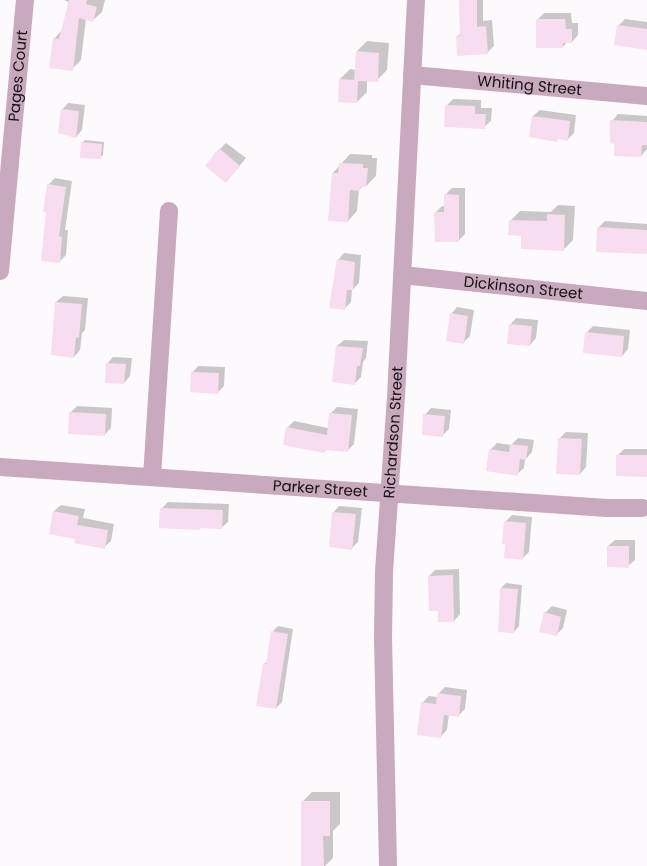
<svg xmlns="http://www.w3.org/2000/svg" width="647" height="866" font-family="Poppins,sans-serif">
<rect width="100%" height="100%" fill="#fef9fc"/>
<g fill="#0003">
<path d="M64,0h41l-3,12 -9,8 -7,-1 -5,41 -9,9 -18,-30 8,-9 7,-28z"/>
<path d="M460,0h23v21l9,-1 2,26 -7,7 -30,-16 4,-4z"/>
<path d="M544,13h27l1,10h6v12l-6,7h-5l-4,5 -26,-27z"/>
<path d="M625,19l22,3v26l-29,-22z"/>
<path d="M367,41l22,2 -2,27 -10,10h-10v12l-10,10 -17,-23 10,-10 6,1 1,-19z"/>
<path d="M453,99l28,1v8h11l-1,13 -7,6 -38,-21z"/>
<path d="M68,103l17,2 -3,25 -6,7 -14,-27z"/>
<path d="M540,110l36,5 -2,18 -7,7 -8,-2 -2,2 -24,-24z"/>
<path d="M618,114l29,2v33l-6,7 -29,-35z"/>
<path d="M85,140l19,2 -1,13 -3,3 -18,-15z"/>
<path d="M226,143l20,15 -14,17 -12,-26z"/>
<path d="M350,154l22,1v3h5l-1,18 -10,10h-3l-4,4 -2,21 -9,10 -15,-48z"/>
<path d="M55,178l17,3 -7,49h3l-2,25 -7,7 -12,-51 1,-26z"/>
<path d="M452,188h13v46l-7,7 -23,-28 7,-7h3v-11z"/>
<path d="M558,205l17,1 -2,34 -10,10 -41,-15 -12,-14 10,-10 31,1z"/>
<path d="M605,221l42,3v29l-49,-25z"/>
<path d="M344,253l17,2 -2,28 -7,7 -1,12 -7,7 -6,-49z"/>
<path d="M63,296l25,2 -3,32 -3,3 -2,17 -6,7 -18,-55z"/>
<path d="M457,307l17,3 -4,26 -6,6 -13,-28z"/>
<path d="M516,318l22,2 -2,18 -6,7 -20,-20z"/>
<path d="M593,326l37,4 -2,19 -6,7 -35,-24z"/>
<path d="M344,340l24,1 -2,17 -3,4 -2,15 -7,7 -17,-38z"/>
<path d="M113,357l19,1 -2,18 -6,7 -17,-19z"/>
<path d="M198,366l27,1 -1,19 -6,6 -26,-19z"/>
<path d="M77,406l35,2 -1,20 -7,7 -34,-22z"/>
<path d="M337,407l21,2 -4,35 -7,7 -20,-2 -3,3 -36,-25 6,-6 34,7 2,-14z"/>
<path d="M431,408l20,2 -2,19 -7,7 -17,-21z"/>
<path d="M566,432l22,1 -2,34 -6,7 -21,-35z"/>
<path d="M518,438l16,2 -2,12 -7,8 -1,8 -7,6 -27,-24 7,-7 14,2z"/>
<path d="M624,449h23v26l-30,-19z"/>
<path d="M168,502l61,2 -1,18 -7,6 -20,-1 -2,2 -38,-20z"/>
<path d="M61,505l24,4 -2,9 31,6 -3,17 -7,6 -28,-9 -22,-27z"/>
<path d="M339,506l23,2 -4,34 -6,6 -19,-35z"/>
<path d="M512,515l20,2 -3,35 -7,7 -17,-37z"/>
<path d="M615,540h20v20l-7,6 -20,-20z"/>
<path d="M459,569l1,45 -6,7 -15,-11 -10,-34 6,-6z"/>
<path d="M506,583l16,2 -3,41 -5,6 -13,-44z"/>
<path d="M552,606l15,4 -4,18 -7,7 -11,-22z"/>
<path d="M278,626l15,3 -11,73 -6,6 -12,-44 4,-3 4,-29z"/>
<path d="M445,687l22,3 -2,19 -7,7 -9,-2 -2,16 -6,6 -19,-33 7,-7 9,1v-3z"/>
<path d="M312,792h28v32l-7,7v27l-8,8h-23v-64z"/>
</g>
<g fill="#f8dcef">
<path d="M69,0h18l-1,4 11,3 -4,15 -14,-4 -6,53 -24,-3 4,-30 6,1z"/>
<path d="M459,0h18v27l9,-1 2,28 -31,2 -1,-20h4z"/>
<path d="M536,19h29l1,10h6v14h-9v5h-27z"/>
<path d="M617,25l30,4v21l-33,-5z"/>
<path d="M356,51l23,2 -1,29 -20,-1 -1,22 -19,-1 1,-23 15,1z"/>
<path d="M445,105l30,1v8h11l-1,15 -41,-2z"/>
<path d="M61,109l18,2 -3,27 -18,-5z"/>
<path d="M532,116l38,5 -2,20 -10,-2 -1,3 -28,-5z"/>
<path d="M610,120l37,2v23h-5l-1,12 -27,-1v-12l-4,-1z"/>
<path d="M81,142l21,2 -1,15 -21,-1z"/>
<path d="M219,148l21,18 -14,17 -21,-17z"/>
<path d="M339,163l24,1v4h5l-2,19h-6v4l-10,-1 -2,32 -20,-1 4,-48h6z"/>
<path d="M47,184l19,3 -7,49 3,1 -2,26 -19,-2 5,-49h-3z"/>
<path d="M444,194l15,1v47h-24l-1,-30h10z"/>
<path d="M547,214l18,1 -1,36 -43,-2v-13l-13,-1 1,-15 38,1z"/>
<path d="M597,227l50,3v24l-51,-2z"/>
<path d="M337,259l18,3 -2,28h-6l-2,20 -16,-2z"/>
<path d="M55,302l27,2 -3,34 -3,-1 -2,21 -23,-3z"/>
<path d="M450,313l18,3 -4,28 -18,-3z"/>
<path d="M509,324l23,2 -2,20 -23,-2z"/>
<path d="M585,332l39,4 -2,21 -39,-4z"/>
<path d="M336,346l27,2 -3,18h-3l-2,19 -23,-3z"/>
<path d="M106,363l20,1 -2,20 -19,-1z"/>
<path d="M191,372l28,1 -1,21 -28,-2z"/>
<path d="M69,412l37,2 -1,22 -37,-2z"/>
<path d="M329,413l23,2 -4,37 -23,-2 -1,3 -41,-8 3,-18 41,8z"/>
<path d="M423,414l22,2 -2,21 -21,-2z"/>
<path d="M558,438l24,1 -2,36 -24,-1z"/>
<path d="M510,444l18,2 -2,14 -6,-1 -2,17 -32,-5 3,-22 20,3z"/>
<path d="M616,455h31v22l-31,-1z"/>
<path d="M160,508l63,2 -1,19 -23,-1v2l-40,-2z"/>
<path d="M53,511l26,5 -2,9 31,5 -3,19 -31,-6 1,-4 -26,-5z"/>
<path d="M332,512l24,2 -4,36 -23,-3z"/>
<path d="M504,521l22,2 -3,37 -19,-2 1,-14h-3z"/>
<path d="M607,546h22v22l-22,-1z"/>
<path d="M453,575l1,47h-16v-11h-9l-1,-35z"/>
<path d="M500,588l18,1 -4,44 -16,-1z"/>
<path d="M544,612l17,5 -4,19 -18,-4z"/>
<path d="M271,631l17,3 -12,75 -20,-3 7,-42h3z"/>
<path d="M437,693l24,3 -2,21 -15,-2 -3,23 -24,-3 4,-33 15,2z"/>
<path d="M301,801h29v35h-7l1,30h-23z"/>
</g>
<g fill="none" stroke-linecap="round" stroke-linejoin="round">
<g stroke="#c8a9be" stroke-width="18">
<path id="s1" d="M412,75l235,21"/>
<path id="s2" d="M0,271l25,-271"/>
<path id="s3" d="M402,275l245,26"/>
<path id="s4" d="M0,467l607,41h35"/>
<path d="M152,477l17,-266"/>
<path id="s5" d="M388,866l-5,-228 1,-66 12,-175 20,-397"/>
</g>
</g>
<g text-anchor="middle" stroke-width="4" stroke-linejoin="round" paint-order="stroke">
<g font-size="15" fill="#191016" stroke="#fef9fc">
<text dy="5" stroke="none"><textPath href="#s2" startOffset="196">Pages Court</textPath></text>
<text dy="5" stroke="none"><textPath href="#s1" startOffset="118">Whiting Street</textPath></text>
<text dy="5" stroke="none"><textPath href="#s3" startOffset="122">Dickinson Street</textPath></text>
<text dy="5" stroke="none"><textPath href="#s5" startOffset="434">Richardson Street</textPath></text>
<text dy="5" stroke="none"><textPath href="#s4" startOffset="321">Parker Street</textPath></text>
</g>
</g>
</svg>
